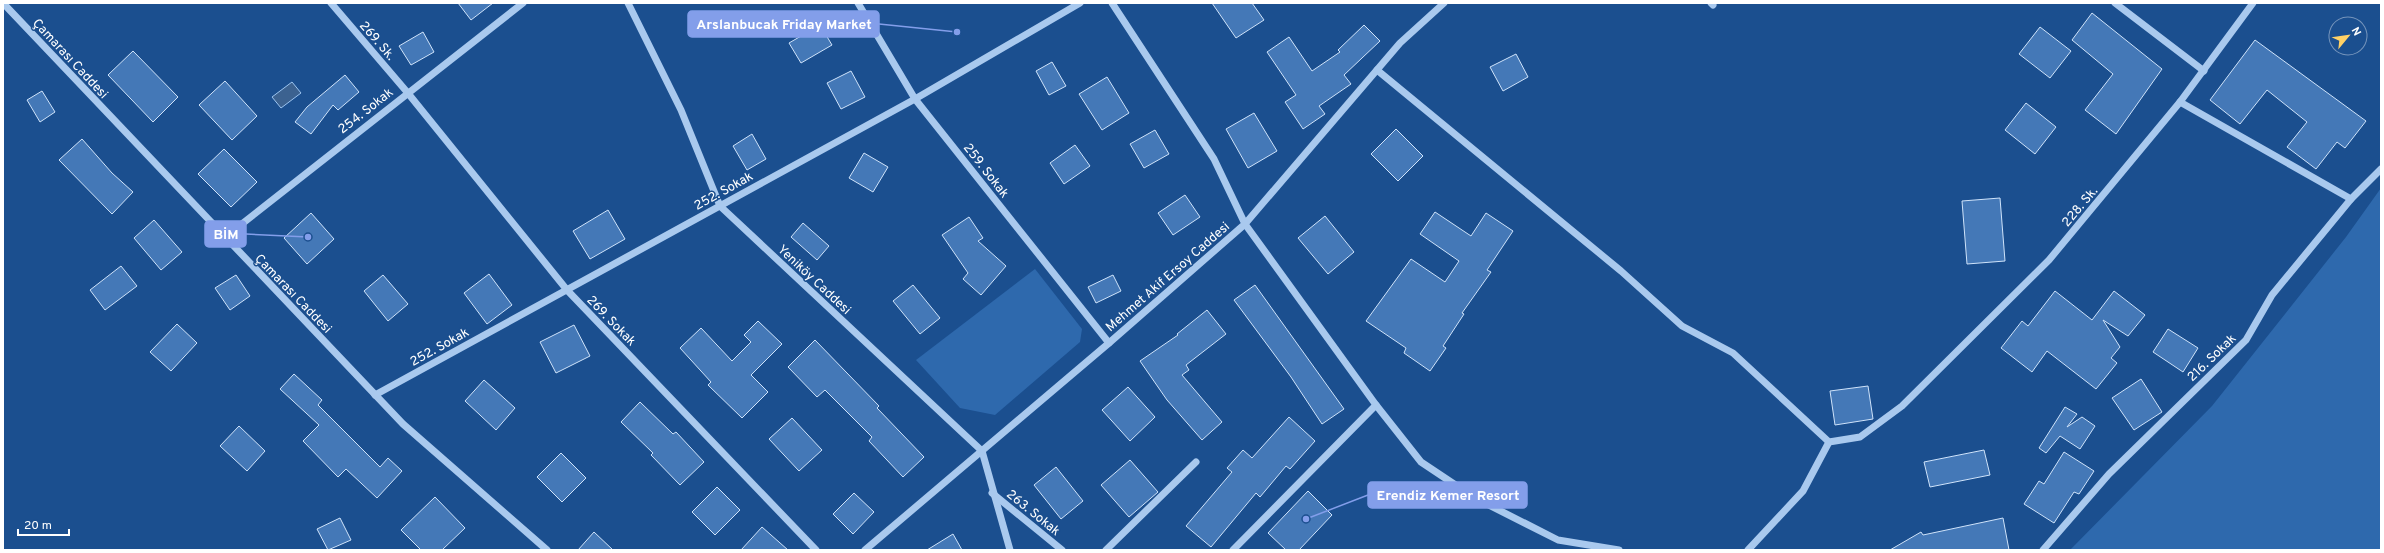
<svg xmlns="http://www.w3.org/2000/svg" width="2384" height="553" font-family="Overpass,sans-serif">
<rect width="100%" height="100%" fill="#1b4f8f"/>
<g fill="#2e69ad">
<path d="M2381,188v362h-311l142,-144 134,-169z"/>
<path d="M1035,269l47,60 -2,13 -85,73 -35,-7 -44,-48z"/>
</g>
<path fill="#3c6290" stroke="#9cc4f0" d="M292,82l9,11 -20,15 -9,-11z"/>
<g fill="#4478b7" stroke="#cfe3fa">
<path d="M458,3h35l-22,17z"/>
<path d="M1212,3h40l12,17 -28,18z"/>
<path d="M2092,13l70,56 -46,65 -31,-24 28,-36 -41,-34z"/>
<path d="M820,25l12,20 -31,18 -12,-20z"/>
<path d="M1364,25l16,16 -36,34 7,9 -32,22 6,8 -22,15 -18,-27 11,-7 -29,-43 22,-15 23,34 28,-19 -2,-2z"/>
<path d="M2040,27l31,24 -21,27 -31,-24z"/>
<path d="M423,32l11,20 -23,13 -12,-19z"/>
<path d="M2255,40l111,81 -21,27 -8,-6 -21,27 -29,-22 20,-25 -40,-32 -27,34 -30,-24z"/>
<path d="M133,51l45,46 -25,25 -45,-47z"/>
<path d="M1516,54l12,23 -25,14 -13,-24z"/>
<path d="M1052,62l14,24 -17,9 -13,-24z"/>
<path d="M851,71l14,26 -24,12 -14,-26z"/>
<path d="M345,75l14,17 -21,18 -5,-5 -22,29 -16,-12 12,-15z"/>
<path d="M1107,77l22,36 -27,17 -23,-36z"/>
<path d="M225,81l32,35 -25,24 -33,-35z"/>
<path d="M42,91l13,21 -15,10 -13,-22z"/>
<path d="M2026,103l30,24 -21,27 -30,-24z"/>
<path d="M1254,113l23,38 -29,17 -22,-39z"/>
<path d="M1396,129l27,27 -25,25 -27,-27z"/>
<path d="M1155,130l14,24 -25,14 -14,-24z"/>
<path d="M752,134l14,25 -19,11 -14,-24z"/>
<path d="M82,139l30,34 21,19 -21,22 -53,-54z"/>
<path d="M1075,145l15,21 -26,18 -14,-21z"/>
<path d="M224,149l33,33 -26,25 -33,-33z"/>
<path d="M864,153l24,14 -15,25 -24,-14z"/>
<path d="M1185,195l15,22 -27,18 -15,-22z"/>
<path d="M2000,198l5,63 -38,3 -5,-63z"/>
<path d="M608,210l17,29 -35,20 -17,-28z"/>
<path d="M1435,212l36,24 15,-23 27,18 -26,39 4,2 -29,41 2,1 -21,32 3,2 -16,23 -26,-18 2,-5 -40,-27 45,-62 34,23 14,-21 -39,-27z"/>
<path d="M311,213l23,26 -27,25 -23,-26z"/>
<path d="M1325,216l29,36 -26,22 -30,-36z"/>
<path d="M969,217l14,21 -5,3 28,25 -25,29 -18,-16 5,-6 -26,-38z"/>
<path d="M154,220l28,32 -21,18 -27,-32z"/>
<path d="M803,223l26,23 -12,14 -26,-23z"/>
<path d="M121,266l16,20 -32,24 -15,-20z"/>
<path d="M489,274l23,31 -25,19 -23,-31z"/>
<path d="M236,275l14,21 -20,14 -15,-22z"/>
<path d="M383,275l25,29 -20,17 -24,-30z"/>
<path d="M1113,275l8,16 -25,12 -8,-16z"/>
<path d="M913,285l27,33 -20,16 -27,-33z"/>
<path d="M1255,285l89,124 -22,15 -31,-47 -57,-77z"/>
<path d="M2055,291l37,29 22,-29 31,24 -17,21 -25,-16 17,27 -9,11 6,5 -21,26 -49,-38 -15,21 -31,-24 21,-27 6,5z"/>
<path d="M1207,310l19,24 -40,31 3,5 -7,5 40,47 -20,18 -35,-40 -27,-39 38,-26 -1,-1z"/>
<path d="M758,321l24,23 -31,31 17,17 -26,26 -34,-33 3,-3 -31,-34 21,-20 31,33 19,-19 -7,-7z"/>
<path d="M177,324l20,19 -26,28 -21,-19z"/>
<path d="M574,325l16,31 -34,17 -16,-31z"/>
<path d="M2168,329l30,19 -15,24 -30,-20z"/>
<path d="M815,340l64,66 -2,2 47,49 -21,20 -34,-36 3,-4 -47,-47 -8,7 -29,-30z"/>
<path d="M294,374l28,26 -4,5 62,62 8,-9 14,13 -25,27 -31,-29 -8,8 -35,-36 16,-16 -39,-36z"/>
<path d="M2141,379l21,33 -28,18 -22,-32z"/>
<path d="M484,380l31,28 -19,22 -31,-29z"/>
<path d="M1868,386l5,33 -38,6 -5,-34z"/>
<path d="M1128,387l27,30 -25,24 -28,-31z"/>
<path d="M640,402l33,32 3,-2 28,30 -24,23 -29,-30 2,-2 -32,-31z"/>
<path d="M2065,407l12,7 -10,13 15,-10 13,9 -15,23 -20,-13 -14,17 -7,-5z"/>
<path d="M1289,417l26,24 -25,28 -4,-3 -26,31 -4,-4 -45,54 -25,-21 46,-54 -5,-4 16,-18 9,8z"/>
<path d="M792,418l30,32 -23,21 -30,-32z"/>
<path d="M239,426l26,25 -18,20 -27,-25z"/>
<path d="M1984,450l6,25 -60,12 -6,-25z"/>
<path d="M2064,452l30,19 -15,23 -5,-2 -20,31 -30,-19 15,-23 5,3z"/>
<path d="M561,453l25,25 -24,24 -25,-25z"/>
<path d="M1130,460l28,32 -29,25 -28,-32z"/>
<path d="M1056,467l27,34 -22,18 -27,-34z"/>
<path d="M717,487l23,23 -25,25 -23,-23z"/>
<path d="M1308,491l24,24 -33,35h-13l-18,-17z"/>
<path d="M854,493l20,19 -21,22 -20,-20z"/>
<path d="M435,497l30,31 -23,22h-21l-20,-20z"/>
<path d="M340,518l11,22 -23,10 -11,-21z"/>
<path d="M2003,518l6,32h-119l31,-18 2,3z"/>
<path d="M762,527l26,23h-47z"/>
<path d="M594,532l19,18h-35z"/>
<path d="M953,534l9,16h-35z"/>
</g>
<g fill="none" stroke-linecap="round" stroke-linejoin="round">
<g stroke="#a9c9ee" stroke-width="7">
<path d="M3,3l400,421 144,126"/>
<path d="M331,3l76,89 160,198 249,260"/>
<path d="M628,3l53,107 39,96 262,245 28,99"/>
<path d="M858,3l57,96 194,244"/>
<path d="M1444,3l-44,40 -155,181 131,181 45,57 54,36 83,42 61,10"/>
<path d="M1711,3l2,2"/>
<path d="M2115,3l89,68"/>
<path d="M1377,70l244,201 61,55 51,27 96,89"/>
<path d="M2180,102l171,97"/>
<path d="M224,238l299,-235"/>
<path d="M375,395l540,-296 165,-96"/>
<path d="M992,493l70,57"/>
<path d="M865,550l244,-207 136,-119 -31,-65 -102,-156"/>
<path d="M1106,550l90,-88"/>
<path d="M1233,550l143,-145"/>
<path d="M1748,550l55,-59 26,-49 31,-5 42,-31 147,-146 131,-158 73,-99"/>
<path d="M2043,550l66,-76 137,-134 26,-45 79,-96 30,-30"/>
</g>
</g>
<g text-anchor="middle" stroke-width="3" stroke-linejoin="round" paint-order="stroke">
<g font-size="13" fill="#fff" stroke="#1b4f8f">
<text transform="translate(378 40) rotate(49)" y="5">269. Sk.</text>
<text transform="translate(71 58) rotate(47)" y="5">Çamarası Caddesi</text>
<text transform="translate(365 110) rotate(-38)" y="5">254. Sokak</text>
<text transform="translate(987 170) rotate(52)" y="5">259. Sokak</text>
<text transform="translate(723 190) rotate(-29)" y="5">252. Sokak</text>
<text transform="translate(2079 206) rotate(-50)" y="5">228. Sk.</text>
<text transform="translate(1167 276) rotate(-41)" y="5">Mehmet Akif Ersoy Caddesi</text>
<text transform="translate(815 279) rotate(43)" y="5">Yeniköy Caddesi</text>
<text transform="translate(294 293) rotate(46)" y="5">Çamarası Caddesi</text>
<text transform="translate(612 320) rotate(46)" y="5">269. Sokak</text>
<text transform="translate(439 346) rotate(-29)" y="5">252. Sokak</text>
<text transform="translate(2211 357) rotate(-44)" y="5">216. Sokak</text>
<text transform="translate(1034 512) rotate(39)" y="5">263. Sokak</text>
</g>
</g>
<path fill="none" stroke="#839eea" stroke-width="1.5" d="M957 32L879 24M308 237L246 234M1306 519L1368 495"/>
<g fill="#839eea" stroke="#1b4f8f" stroke-width="1.5">
<circle cx="957" cy="32" r="4"/>
<circle cx="308" cy="237" r="4"/>
<circle cx="1306" cy="519" r="4"/>
</g>
<g fill="#839eea" stroke="#839eea" stroke-width="1.5">
<rect x="688" y="11" width="191" height="26" rx="4"/>
<rect x="205" y="221" width="41" height="26" rx="4"/>
<rect x="1368" y="482" width="159" height="26" rx="4"/>
</g>
<g font-size="14" text-anchor="middle" font-weight="bold" fill="#fff">
<text x="784" y="29">Arslanbucak Friday Market</text>
<text x="226" y="239">BİM</text>
<text x="1448" y="500">Erendiz Kemer Resort</text>
</g>
<rect width="2384" height="553" fill="none" stroke="#ffffff" stroke-width="8"/>
<g transform="translate(2348 36) rotate(61)"><circle r="19" fill="#1b4f8f" stroke="#7695bc"/>
<path d="M0-3L7 15L0 10L-7 15Z" fill="#ffd166"/>
<text y="-6" font-size="11" font-weight="bold" text-anchor="middle" fill="#ffffff">N</text>
</g>
<path d="M18 529v6h51v-6" fill="none" stroke="#ffffff" stroke-width="2"/>
<text x="24" y="529" font-size="12" fill="#ffffff" stroke="#1b4f8f" stroke-width="3" paint-order="stroke">20 m</text>
</svg>
